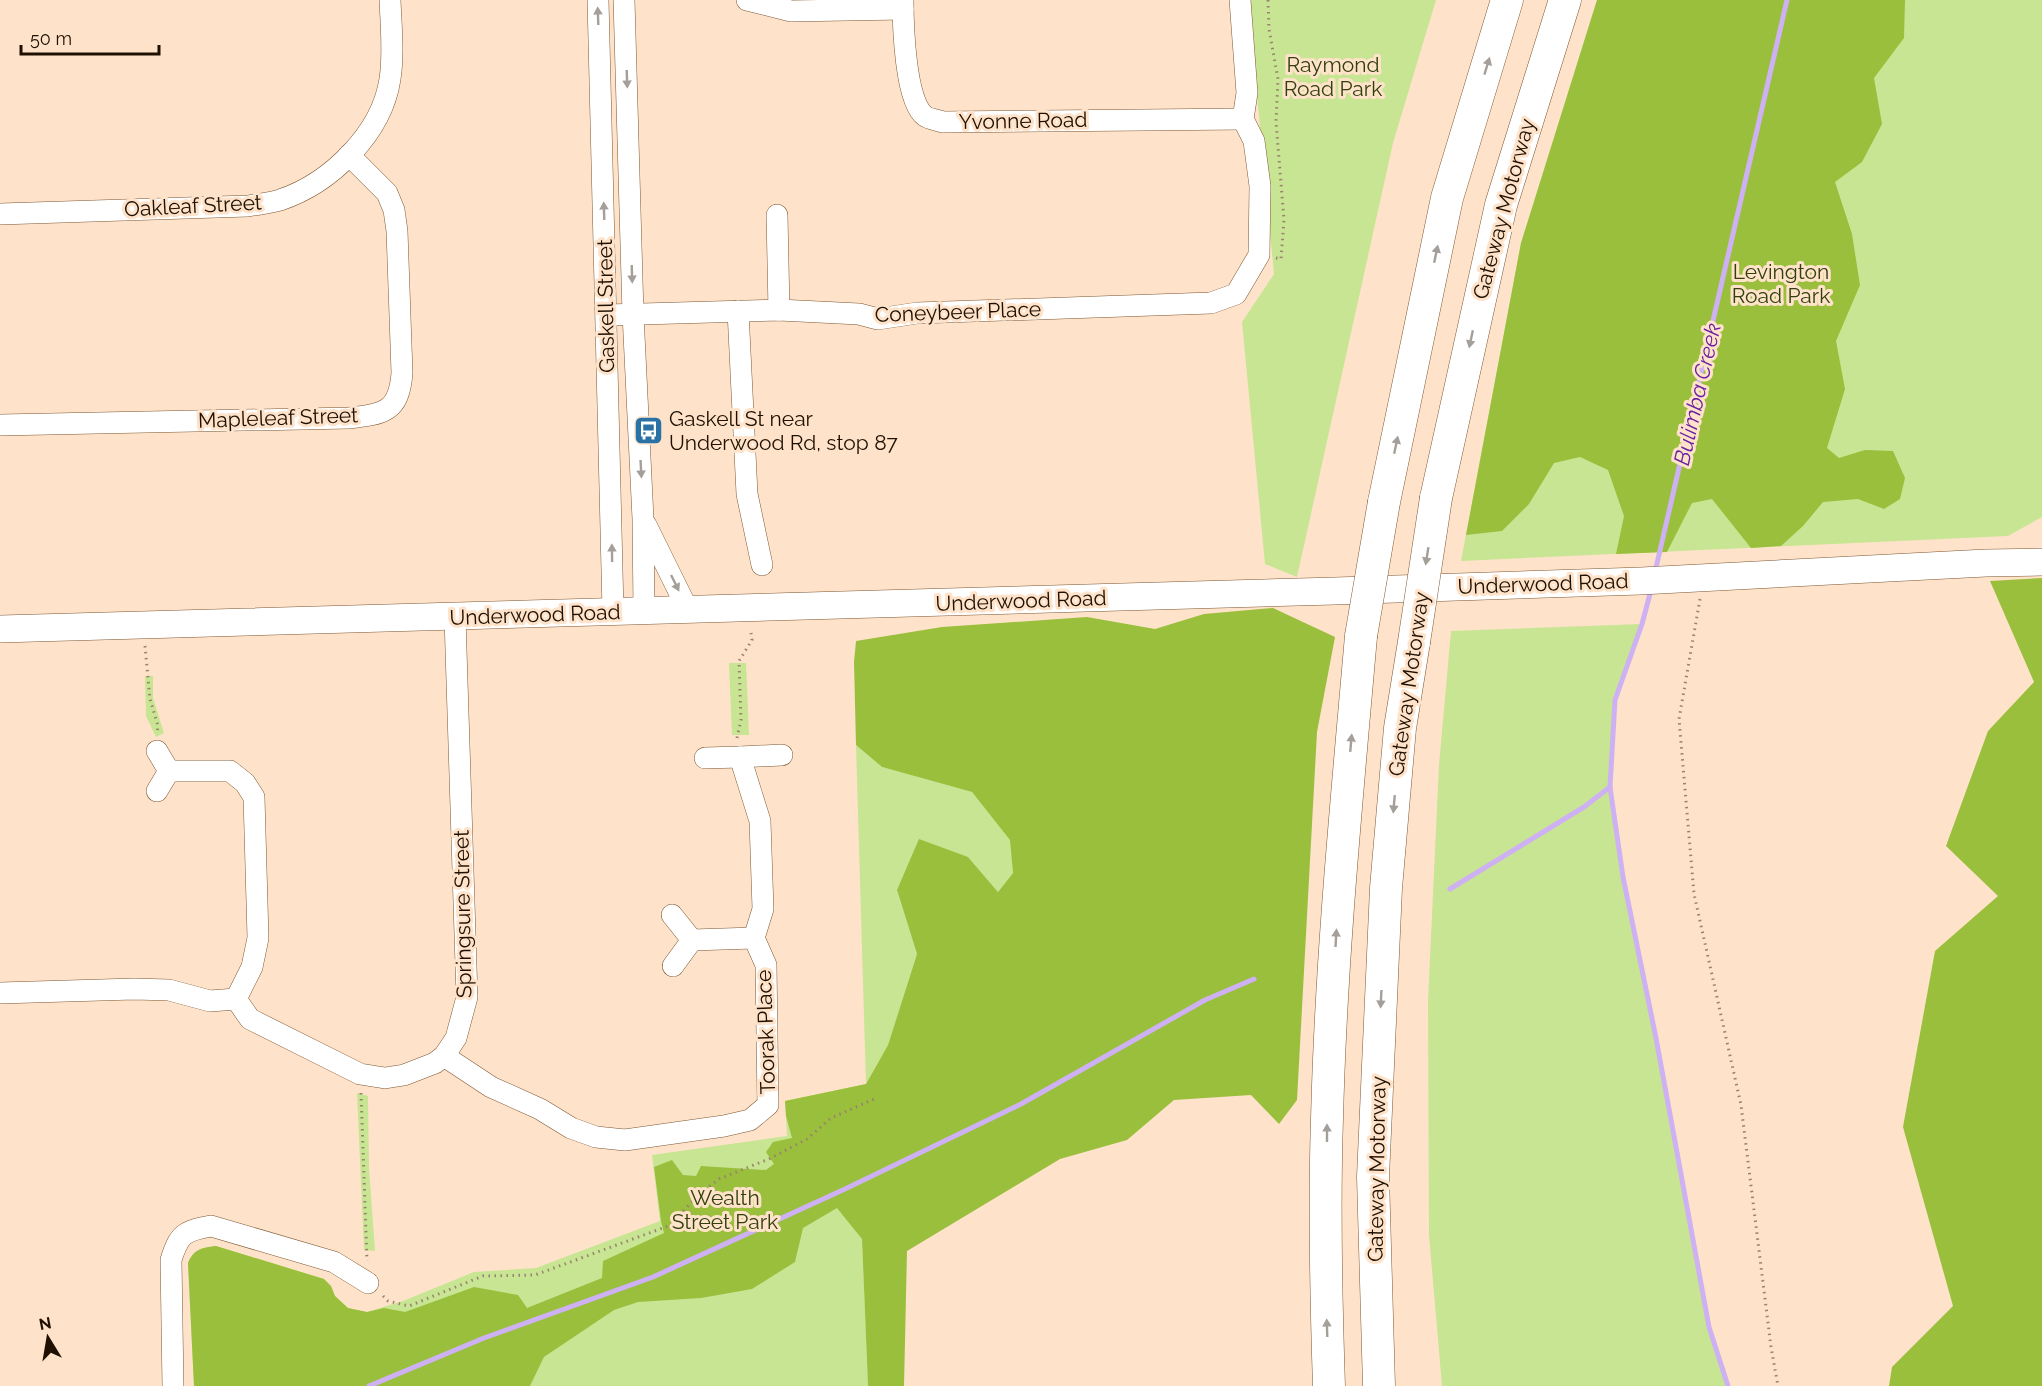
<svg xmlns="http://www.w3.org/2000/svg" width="2042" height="1386" font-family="Raleway,sans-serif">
<rect width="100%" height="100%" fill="#fee3ca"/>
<g fill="#c8e593">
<path d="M1248,0h188l-43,143 -96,434 -32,-13 -23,-242 32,-48z"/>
<path d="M1597,0h445v517l-34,19 -547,25 60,-318z"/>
<path d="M1642,624l-27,76 -5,87 13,90 33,161 53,289 19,59h-286l-13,-151 -1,-234 11,-236 12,-134z"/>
<path d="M729,663h17l3,72h-17z"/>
<path d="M145,676h8v22l11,35 -8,4 -10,-21z"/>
<path d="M856,745l26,22 90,25 39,48 2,33 -15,19 -30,-35 -71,33 20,64 -29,91 -22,39 -11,145 7,10 6,147h-338l14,-29 17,-12 -367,41 -6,-123c6,-14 13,-15 28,-17l108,33 7,7 4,10 13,12 19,4 36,-11 71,-29 62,-4 124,-47 -8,-66 135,-19 -2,-35 81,-17z"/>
<path d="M357,1093l11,3 1,72 6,83 -11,-1z"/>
</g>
<g fill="#99bf3c">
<path d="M1597,0h308l-1,38 -30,40 8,46 -20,38 -27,20 17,52 8,51 -24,56 9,48 -18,59 12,10 26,-8 28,1 12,27 -5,21 -16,10 -26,-10 -35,3 -20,24 -22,20 -30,2 -39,-49 -20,4 -25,49 -51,2 8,-38 -16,-46 -28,-13 -26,6 -25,41 -27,27 -36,4 55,-292z"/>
<path d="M2042,578v808h-153l3,-19 61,-61 -50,-179 32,-176 63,-55 -52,-50 42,-115 46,-49 -44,-101z"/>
<path d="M1273,608l62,29 -18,95 -20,368 -18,24 -28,-29 -77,5 -47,40 -67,19 -153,92 -3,135h-36l-6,-147 -25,-31 -34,20 -8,34 -43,27 -51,9 -63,4 -24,8 -70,47 -14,29h-336l-6,-123c6,-14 13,-15 28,-17l108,33 7,7 4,10 13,12 19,4 17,-4 21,4 69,-25 44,8 9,13 75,-30 1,-17 61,-28 -3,-12 -7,-54 18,-7 11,15 13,1 5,-10 65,4 8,-6 -8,-12 7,-10 19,-4 -6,-22 -1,-15 81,-17 22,-39 29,-91 -20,-64 22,-51 49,18 30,35 15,-19 -3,-33 -38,-48 -90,-25 -26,-22 -2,-83 2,-21 86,-14 145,-10 68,12 49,-15z"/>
</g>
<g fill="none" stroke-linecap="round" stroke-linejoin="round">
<g stroke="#ceb1f3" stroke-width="5">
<path d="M1655,572l132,-572"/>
<path d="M1651,590l-9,34 -27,76 -5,87 13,90 33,161 53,289 19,59"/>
<path d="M1450,889l134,-82 26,-20"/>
<path d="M369,1386l115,-48 169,-61 192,-88 176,-85 184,-104 49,-21"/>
</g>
<defs>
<g id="minor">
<path d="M598,0l15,611"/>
<path d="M624,0l9,314 10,205 1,92"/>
<path d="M747,0l44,11 112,-2"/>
<path d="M903,0c0,23 2,103 22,116 4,3 12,4 18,6l300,-3"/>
<path d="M0,214l248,-8c11,-2 22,-3 32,-6 51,-17 102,-67 110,-121 4,-26 1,-53 0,-79"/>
<path d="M777,215l2,95"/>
<path d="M738,311l9,183 15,71"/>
<path d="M607,315l172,-5 80,4 19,5 39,-6 294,-10 25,-9 23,-39 1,-69 -6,-45 -11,-22 4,-26 -7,-93"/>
<path d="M0,425l349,-7c35,-4 50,-6 53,-45l-5,-142 -3,-21 -7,-17 -38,-38"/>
<path d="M646,525l42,85"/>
<path d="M740,757l42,-2"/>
<path d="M169,771h61l15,12 9,14 4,141 -6,29 -16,32"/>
<path d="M157,791l12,-20 -12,-20"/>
<path d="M672,915l20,25"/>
<path d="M692,940l62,-2"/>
<path d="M673,966l19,-26"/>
<path d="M0,993l134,-4 35,1 41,11 26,-2 14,20 110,55 25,4 19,-3 31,-12 9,-7 12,-18 11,-41 -12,-379"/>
<path d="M444,1056l47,31 49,22 31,19 25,9 29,3 99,-14 26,-6 18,-15 -2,-140 -12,-27 9,-29 -3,-88 -20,-64 -35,1"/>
<path d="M173,1386l-2,-126c8,-26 13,-29 40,-34l123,36 34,21"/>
</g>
<path id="major" d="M0,629l1335,-38 306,-10 345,-18 56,-1"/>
<g id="highway">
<path d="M1436,498l65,-293 64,-205"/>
<path d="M1384,502l63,-304 60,-198"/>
<path d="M1329,1386c-3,-89 -5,-178 -2,-267 4,-162 20,-322 34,-483"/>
<path d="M1379,1386l-6,-209 13,-289 14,-160 14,-86"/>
</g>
</defs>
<use href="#minor" stroke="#7d5732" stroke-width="22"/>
<use href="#major" stroke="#7d5732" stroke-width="28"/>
<use href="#highway" stroke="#7d5732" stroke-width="33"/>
<g stroke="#99836f" stroke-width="3" stroke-dasharray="1.5 4.5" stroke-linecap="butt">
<path d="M1268,0l1,29 9,50 -2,43 8,98 -3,39 -5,-1"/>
<path d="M1700,599l-21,120 15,175 47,211 30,242 7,39"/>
<path d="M145,646l5,53 8,27 -1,8"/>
<path d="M737,738l4,-18 -2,-59 13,-21 -1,-7"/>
<path d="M361,1093l6,168"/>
<path d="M383,1296l5,5 21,5 74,-30 52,-1 136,-50 26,-29 22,-17 50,-20 38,-20 24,-21 43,-19"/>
</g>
<use href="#minor" stroke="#fff" stroke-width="21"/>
<use href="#major" stroke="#fff" stroke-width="27"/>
<use href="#highway" stroke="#fff" stroke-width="32"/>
<defs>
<g id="highway-bridge">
<path d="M1361,636l23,-134"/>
<path d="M1414,642l22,-144"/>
</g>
</defs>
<use href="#highway-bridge" stroke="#7d5732" stroke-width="33" stroke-linecap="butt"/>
<use href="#highway-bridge" stroke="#fff" stroke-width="32"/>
</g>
<defs><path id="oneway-solid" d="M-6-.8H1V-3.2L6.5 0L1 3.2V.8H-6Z" transform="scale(1.5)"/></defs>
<g fill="#a59f9a">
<use href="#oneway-solid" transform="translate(598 16) rotate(-92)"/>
<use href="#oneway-solid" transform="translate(1487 66) rotate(-73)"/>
<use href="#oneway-solid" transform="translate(627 79) rotate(88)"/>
<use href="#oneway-solid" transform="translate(604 211) rotate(-92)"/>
<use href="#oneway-solid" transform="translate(1436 254) rotate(-78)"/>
<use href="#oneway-solid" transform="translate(632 274) rotate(88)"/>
<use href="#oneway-solid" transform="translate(1471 339) rotate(102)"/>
<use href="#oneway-solid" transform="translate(1396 445) rotate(-78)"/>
<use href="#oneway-solid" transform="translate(641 469) rotate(87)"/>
<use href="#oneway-solid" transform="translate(612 553) rotate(-91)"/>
<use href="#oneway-solid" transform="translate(1427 556) rotate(99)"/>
<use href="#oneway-solid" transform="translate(675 583) rotate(64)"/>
<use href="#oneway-solid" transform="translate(1351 743) rotate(-85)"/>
<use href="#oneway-solid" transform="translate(1394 804) rotate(95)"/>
<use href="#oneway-solid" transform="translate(1336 938) rotate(-87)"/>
<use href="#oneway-solid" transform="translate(1381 999) rotate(93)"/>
<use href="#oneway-solid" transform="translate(1327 1133) rotate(-90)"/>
<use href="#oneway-solid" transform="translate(1327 1328) rotate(-92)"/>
</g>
<defs>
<symbol id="bus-square" viewBox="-11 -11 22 22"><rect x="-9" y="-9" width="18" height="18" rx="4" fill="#2a71a5" stroke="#fee3ca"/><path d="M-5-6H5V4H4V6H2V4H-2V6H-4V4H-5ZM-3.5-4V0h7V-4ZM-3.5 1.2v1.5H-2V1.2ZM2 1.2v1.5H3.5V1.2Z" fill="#fff"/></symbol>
</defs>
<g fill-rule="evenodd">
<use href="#bus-square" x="632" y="414" width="33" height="33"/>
</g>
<g text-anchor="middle" stroke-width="6" stroke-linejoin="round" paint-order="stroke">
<g font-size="21" fill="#31400c" stroke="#fee3ca">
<text x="1333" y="72">Raymond<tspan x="1333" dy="24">Road Park</tspan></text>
<text x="1781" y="279">Levington<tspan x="1781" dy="24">Road Park</tspan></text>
<text x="725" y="1205">Wealth<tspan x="725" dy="24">Street Park</tspan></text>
</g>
<g font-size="21" fill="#1f1002" stroke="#fee3ca">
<text transform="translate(1023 121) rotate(-1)" y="7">Yvonne Road</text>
<text transform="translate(193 206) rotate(-3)" y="7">Oakleaf Street</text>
<text transform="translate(1504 209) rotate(-75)" y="7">Gateway Motorway</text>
<text transform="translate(606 306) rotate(-91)" y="7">Gaskell Street</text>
<text transform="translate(958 312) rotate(-2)" y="7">Coneybeer Place</text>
<text transform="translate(278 418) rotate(-2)" y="7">Mapleleaf Street</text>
<text transform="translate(1543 584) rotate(-2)" y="7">Underwood Road</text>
<text transform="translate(1021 601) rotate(-2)" y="7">Underwood Road</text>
<text transform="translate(535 615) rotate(-2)" y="7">Underwood Road</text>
<text transform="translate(1409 684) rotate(-82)" y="7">Gateway Motorway</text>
<text transform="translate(463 914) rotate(-91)" y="7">Springsure Street</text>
<text transform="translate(766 1032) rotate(-92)" y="7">Toorak Place</text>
<text transform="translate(1377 1169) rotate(-89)" y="7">Gateway Motorway</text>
</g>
<g font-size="21" fill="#1f1002" stroke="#fee3ca" text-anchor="start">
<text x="669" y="426">Gaskell St near<tspan x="669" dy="24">Underwood Rd, stop 87</tspan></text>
</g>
<g font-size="22" font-style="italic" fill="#6821a1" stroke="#fee3ca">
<text transform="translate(1697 394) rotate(-77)" y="8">Bulimba Creek</text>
</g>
</g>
<g transform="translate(48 1338) rotate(349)" stroke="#fee3ca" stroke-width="4.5" paint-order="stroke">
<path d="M0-4.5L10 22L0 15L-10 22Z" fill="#1f1002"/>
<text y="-9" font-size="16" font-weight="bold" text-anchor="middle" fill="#1f1002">N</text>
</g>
<path d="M21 45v9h138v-9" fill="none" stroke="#1f1002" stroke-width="3"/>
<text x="30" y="45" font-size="18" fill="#1f1002" stroke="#fee3ca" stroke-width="4.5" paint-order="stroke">50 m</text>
</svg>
